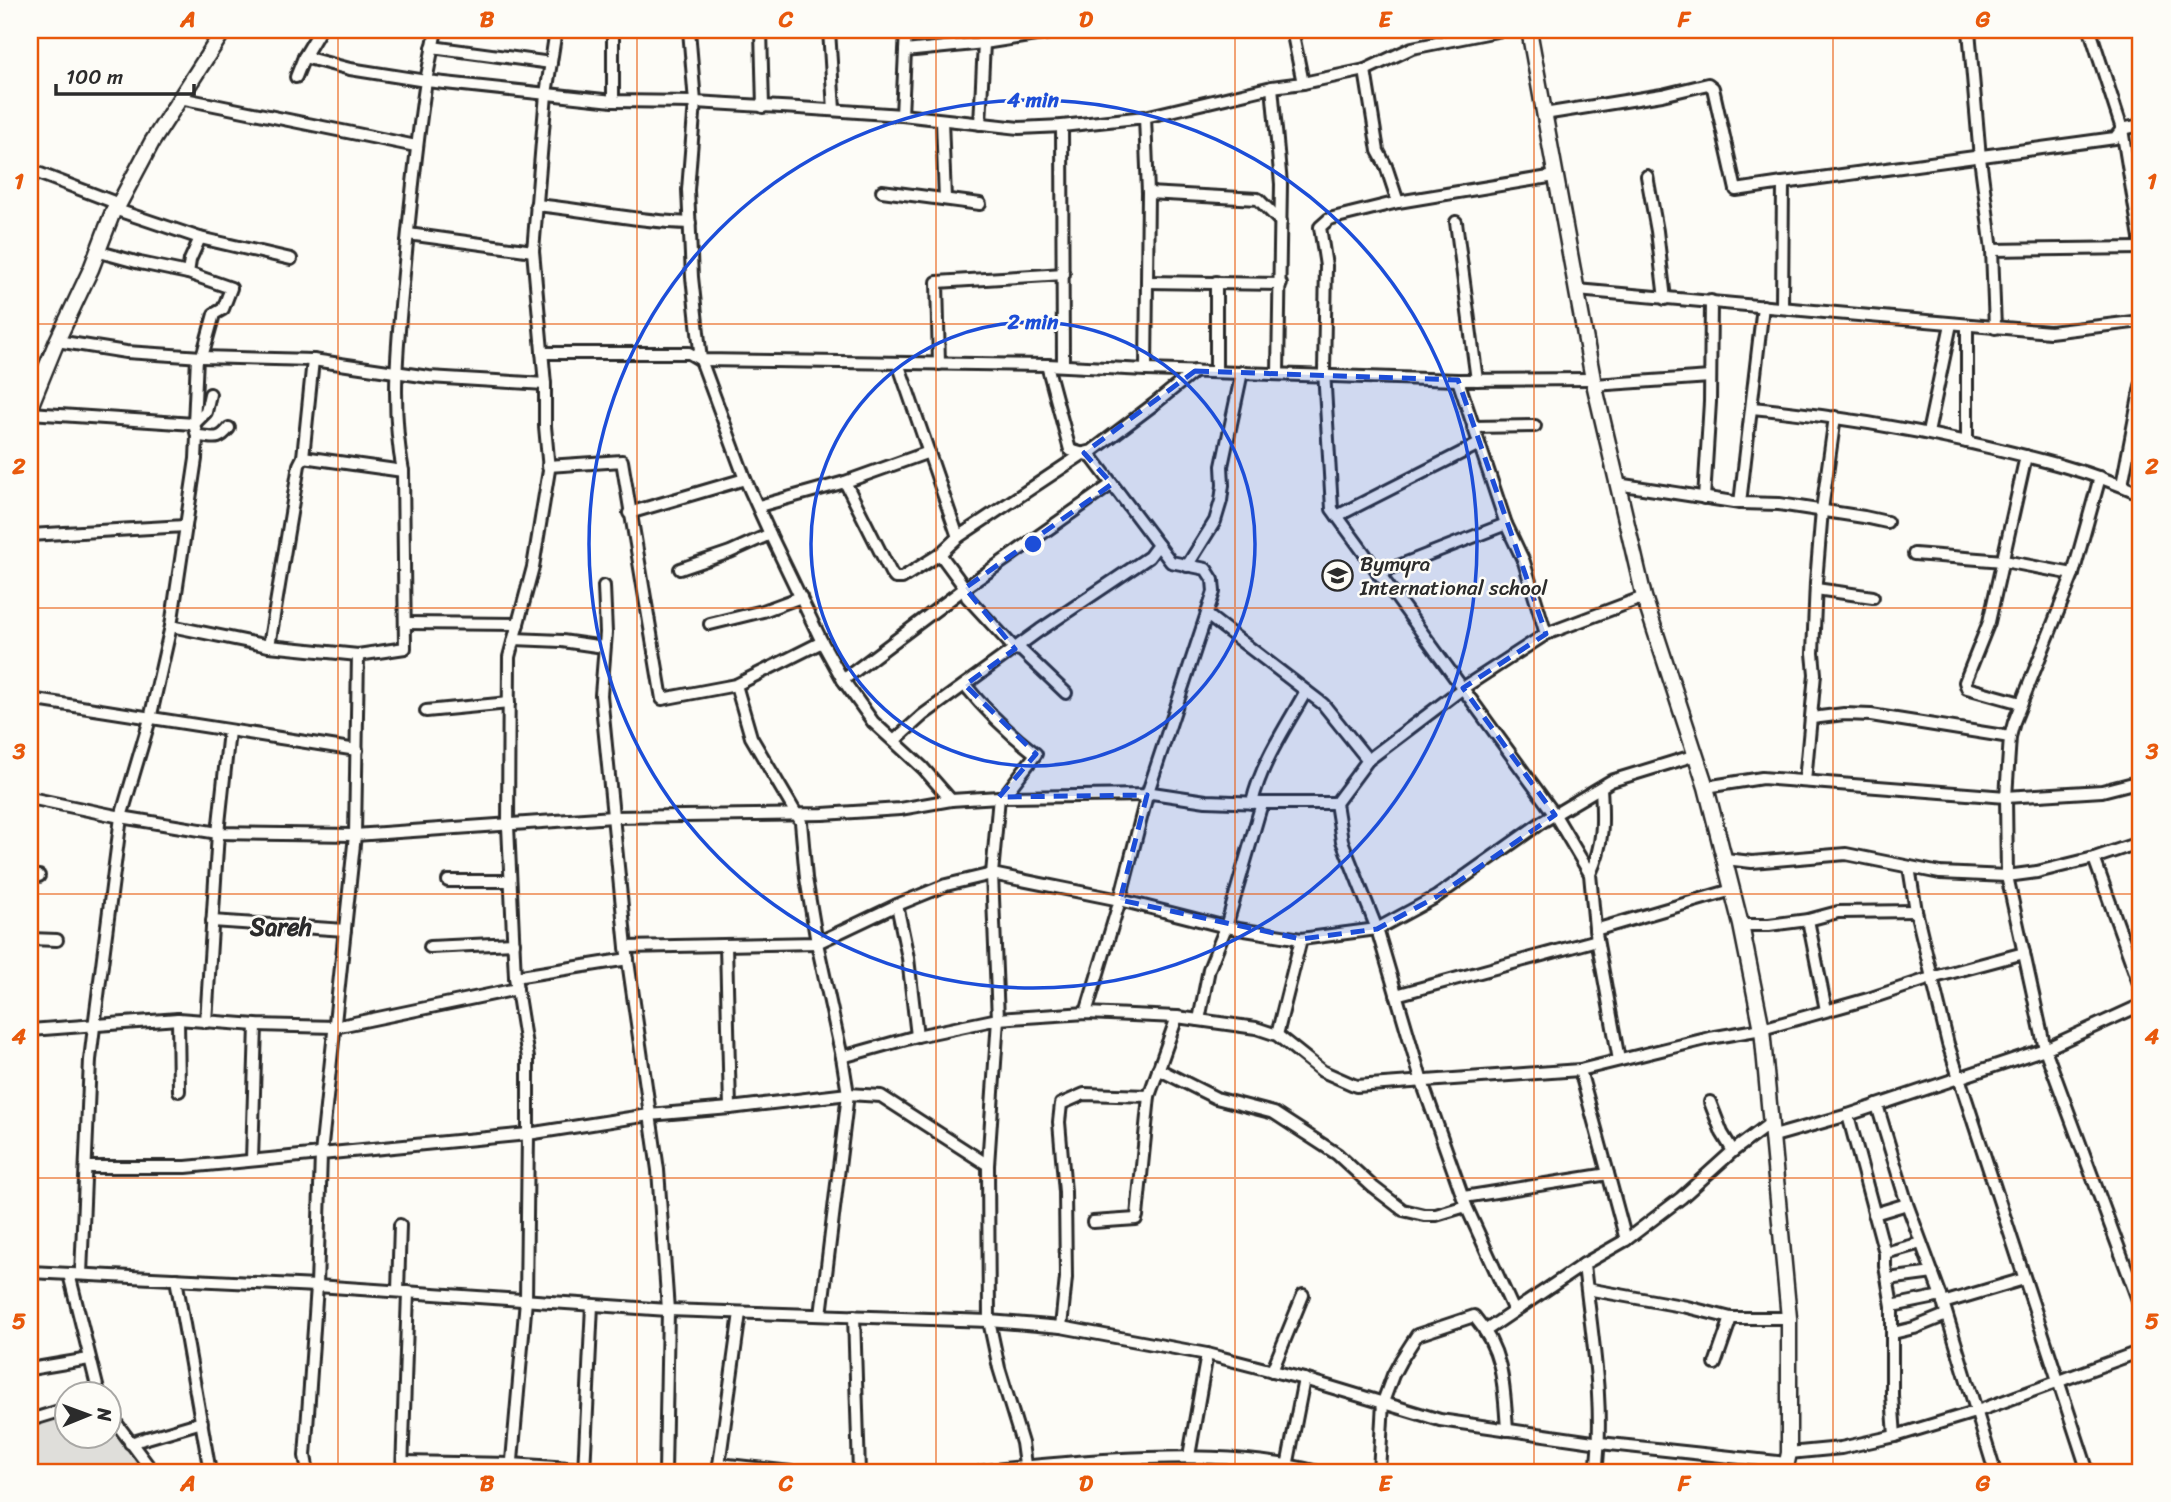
<svg xmlns="http://www.w3.org/2000/svg" width="2171" height="1502" font-family="Sriracha,sans-serif">
<rect width="100%" height="100%" fill="#fdfcf7"/>
<filter id="ink" filterUnits="userSpaceOnUse"><feTurbulence type="fractalNoise" baseFrequency=".0143" numOctaves="2"/><feDisplacementMap in="SourceGraphic" scale="14" xChannelSelector="R" yChannelSelector="G"/><feConvolveMatrix kernelMatrix="1 2 1 2 8 2 1 2 1" color-interpolation-filters="sRGB"/></filter>
<g filter="url(#ink)">
<path fill="#dfdeda" stroke="#858482" stroke-width="2" d="M66,1414v22h42l1,-20 43,56h-122v-49z"/>
<g fill="none" stroke-linecap="round" stroke-linejoin="round">
<defs>
<g id="minor">
<path d="M436,30l-10,51 187,20 82,1 104,6 103,7 117,13 43,-2 83,-9 127,-30 31,-4 62,-13 47,-22 90,-18"/>
<path d="M689,30l6,72 -7,88 4,87 9,83 44,119 25,55 52,108 21,38 30,42 50,46 28,32"/>
<path d="M761,30l2,77"/>
<path d="M829,30l5,80"/>
<path d="M1292,30l11,53"/>
<path d="M1969,30l11,128 12,92 3,78"/>
<path d="M2090,30l32,99 19,116"/>
<path d="M432,47l119,16"/>
<path d="M905,51l79,-8 84,-13"/>
<path d="M1365,70l13,81 8,15 12,36"/>
<path d="M296,77l8,-20 16,-27"/>
<path d="M1272,87l9,97 -3,190"/>
<path d="M180,98l236,48"/>
<path d="M613,101v-71"/>
<path d="M1544,114l118,-19 46,-11 5,4 23,102 47,-7"/>
<path d="M902,115l4,-85"/>
<path d="M1145,117l3,76 -2,177"/>
<path d="M942,120l3,79"/>
<path d="M980,124l4,-81 -1,-13"/>
<path d="M1062,126l1,239"/>
<path d="M30,170l89,34"/>
<path d="M1555,176l-157,26 -69,17 -9,8 6,39 -2,104 8,139 223,306 35,59 5,54 24,132"/>
<path d="M1647,176l10,55 8,68"/>
<path d="M882,191l98,13"/>
<path d="M1148,193l110,6 23,23"/>
<path d="M536,205c52,5 102,17 154,18"/>
<path d="M114,209l86,29 91,21"/>
<path d="M1456,222l21,158"/>
<path d="M408,234l125,17"/>
<path d="M1992,250l149,-2"/>
<path d="M96,251l44,12 48,10 43,15 -8,21 -9,5 -12,43"/>
<path d="M188,273l2,-13 10,-22"/>
<path d="M1147,282l134,2"/>
<path d="M1577,290l473,42 91,-11"/>
<path d="M1782,307l1,-124 332,-45 7,-9 19,-4"/>
<path d="M1967,325v117c59,14 119,27 174,52"/>
<path d="M57,341l69,11 76,5 111,3 116,17 116,7"/>
<path d="M542,353h147l12,7 346,5 99,5 312,10 135,-1"/>
<path d="M898,363l60,174"/>
<path d="M939,364l-2,-82 127,-8"/>
<path d="M1047,365l23,85 21,6 80,106 35,7 7,11 1,12 -67,203 -27,105 -34,113"/>
<path d="M1216,372v-90"/>
<path d="M1458,380l48,144 18,38 22,72"/>
<path d="M1594,385l116,-8"/>
<path d="M1752,408c73,7 143,18 215,34"/>
<path d="M30,413l164,11 12,-12 4,-18"/>
<path d="M1473,427l62,-1"/>
<path d="M1928,433l23,-109"/>
<path d="M197,436c16,0 20,7 32,-8"/>
<path d="M303,457l100,14"/>
<path d="M548,466l74,-5 40,238 74,-14 86,-43"/>
<path d="M2100,477l-27,97 -59,148 -4,15 -4,60 1,79 38,173 96,259"/>
<path d="M845,482l46,91 4,5h7l38,-24 18,-17 126,-84 8,-2 61,-46 42,-34"/>
<path d="M1617,484l123,19 39,1 85,13 23,5"/>
<path d="M2122,485l19,-99"/>
<path d="M1704,498l6,-96 1,-101"/>
<path d="M1740,503l23,-197"/>
<path d="M759,506l86,-24 84,-30"/>
<path d="M629,513l116,-34"/>
<path d="M1337,516l142,-72"/>
<path d="M30,535l155,-9"/>
<path d="M940,554l25,34 2,9 48,52 6,1 45,43"/>
<path d="M1914,554l90,7 69,13"/>
<path d="M1187,566l28,-45 6,-20 2,-16 -1,-19 20,-94"/>
<path d="M680,569l50,-17 40,-18"/>
<path d="M1378,574l128,-50"/>
<path d="M604,586l2,47 -5,62 25,252 32,223 10,140 -3,162"/>
<path d="M1816,589l57,8"/>
<path d="M1207,615l116,89 45,56"/>
<path d="M405,623l113,1"/>
<path d="M710,624l53,-13 38,-14"/>
<path d="M171,626l98,20 89,9 47,-7 -2,-177c-13,-66 -5,-131 1,-198 6,-64 12,-128 22,-192l-76,-12 -46,-12"/>
<path d="M514,639l48,2 42,6"/>
<path d="M269,646l30,-181 4,-8 10,-97"/>
<path d="M843,680l122,-92 147,-104"/>
<path d="M736,685l15,52 50,85 5,56 11,65 25,114 6,37 -27,221"/>
<path d="M965,685c21,26 45,49 71,69l-32,42 -5,1 -7,77 128,26 106,27 75,12 76,-10 59,-32 106,-75 69,-41 85,-26"/>
<path d="M30,699l327,51"/>
<path d="M2021,703l-54,-15 -2,-6 24,-60 37,-166"/>
<path d="M426,711l83,-8"/>
<path d="M1812,718l32,-4 27,1 139,22"/>
<path d="M894,741l29,-26 117,-85 109,-73 9,-12"/>
<path d="M1805,781l10,-107 -2,-21 3,-71 6,-72 13,-93"/>
<path d="M1706,787l56,-9 244,19 96,-6 39,-10"/>
<path d="M30,798l91,19 97,16 137,2 258,-18 210,-3 77,-5 51,-9 48,-3 148,-2 5,-2 54,8 56,2"/>
<path d="M1252,803c9,-40 34,-76 54,-112"/>
<path d="M2094,858l47,131"/>
<path d="M1725,859l27,3 94,-8 94,19 67,3 30,-4 57,-14 47,-16"/>
<path d="M1909,867l7,44 32,133 140,428"/>
<path d="M1590,874c14,-31 13,-53 11,-86"/>
<path d="M30,876h9"/>
<path d="M448,881h62"/>
<path d="M897,905l11,53 9,78"/>
<path d="M1808,920l30,-8 78,-1"/>
<path d="M212,921l133,9"/>
<path d="M1741,925h28l39,-5 18,90"/>
<path d="M1595,930l137,-40"/>
<path d="M30,939l27,1"/>
<path d="M726,945l4,163"/>
<path d="M430,947l84,-4"/>
<path d="M626,947l191,-4 80,-38 49,-20 46,-11 6,145 -10,146 1,156 10,47 23,75 4,29"/>
<path d="M515,977l113,-18"/>
<path d="M1396,995l201,-55"/>
<path d="M178,1019l1,72"/>
<path d="M1199,1020l10,-51 17,-42 36,-124h74"/>
<path d="M206,1022l12,-189 11,-102"/>
<path d="M30,1030l148,-11 78,6 79,2 182,-38"/>
<path d="M1277,1035l24,-96"/>
<path d="M842,1057l75,-21 81,-17 88,-6 91,4 79,11 21,7 45,36 34,15 224,-16 130,-32 52,-9 106,-30 63,-21 93,-25"/>
<path d="M1158,1069l58,29 58,15 63,41 36,33 30,23 21,5h12l30,-9"/>
<path d="M1580,1070l46,170"/>
<path d="M1710,1102l12,31 11,18"/>
<path d="M1877,1105l30,99 34,92 54,176"/>
<path d="M1848,1115l37,138v13l7,40v89l3,41"/>
<path d="M1774,1136l74,-21 197,-66 96,-44"/>
<path d="M252,1160l4,-135"/>
<path d="M86,1167h100l135,-13 207,-20 121,-19 81,-7 118,-14 33,2 107,69"/>
<path d="M1464,1197l144,-23"/>
<path d="M1874,1214l33,-10"/>
<path d="M1093,1222l43,-3 1,-3 12,-120 28,-79"/>
<path d="M1885,1253l36,-10"/>
<path d="M1584,1264c7,69 21,139 12,208"/>
<path d="M30,1272l287,14 351,24 321,11 72,6 146,27 97,25 136,41 160,23 187,20"/>
<path d="M69,1274l30,120"/>
<path d="M81,1274l9,-214 4,-33 27,-210 29,-98 21,-93 25,-167 1,-23 -3,-12 3,-67"/>
<path d="M176,1279l34,193"/>
<path d="M1888,1279l45,-6"/>
<path d="M1587,1289l100,18 44,11h58"/>
<path d="M398,1291l2,-66"/>
<path d="M1943,1303l81,-24"/>
<path d="M1892,1306l49,-10"/>
<path d="M1514,1311l-48,-105 -44,-124 -45,-153 -35,-88 -6,-38 32,-43 95,-72 83,-54 98,-37"/>
<path d="M854,1316l5,156"/>
<path d="M1061,1327l5,-49 -1,-86 -6,-70 2,-18 23,-10 65,2"/>
<path d="M1485,1331l99,-67 42,-24 55,-42 52,-47 39,-29"/>
<path d="M1893,1333l21,-5 32,-13"/>
<path d="M1715,1364l16,-46"/>
<path d="M30,1369l59,-10"/>
<path d="M1272,1371l31,-76"/>
<path d="M108,1412l45,60"/>
<path d="M30,1420l36,-11"/>
<path d="M130,1443l72,-21"/>
<path d="M1789,1453l52,-5 54,-12 80,-24 166,-61"/>
<path d="M1189,1456l18,-102"/>
<path d="M403,1462l108,2 73,5"/>
<path d="M719,1464l72,8"/>
<path d="M308,1472l-3,-16 12,-170 4,-132 34,-319 3,-180"/>
<path d="M402,1472l6,-180"/>
<path d="M511,1472l15,-172 2,-166v-76l-13,-81 -7,-151 1,-169 24,-90 16,-97 -4,-44v-42l-12,-133 13,-157 10,-64"/>
<path d="M584,1472l8,-167"/>
<path d="M718,1472l22,-159"/>
<path d="M981,1472c41,-6 82,-9 123,-12 72,-4 145,-6 214,12"/>
<path d="M1286,1472l18,-93"/>
<path d="M1379,1472l4,-70 10,-27 8,-15 16,-25 57,-19c30,35 30,70 33,114"/>
</g>
<g id="tertiary">
<path d="M1529,30l64,349 51,218 62,190 35,138 21,104 27,289v135l-4,19"/>
<path d="M30,407l27,-66 34,-72 23,-60 5,-5 33,-62 72,-112"/>
</g>
</defs>
<use href="#minor" stroke="#2b2b2b" stroke-width="16"/>
<use href="#tertiary" stroke="#2b2b2b" stroke-width="19"/>
<use href="#minor" stroke="#fdfcf7" stroke-width="10"/>
<use href="#tertiary" stroke="#fdfcf7" stroke-width="14"/>
</g>
</g>
<path fill="#1d4ed8" fill-opacity="0.2" stroke="#1d4ed8" stroke-width="5" stroke-dasharray="14 9" stroke-linejoin="round" d="M1195,371l263,9 88,254 -83,54 92,127 -119,82 -59,32 -76,10 -181,-39 27,-105 -148,2 37,-43 -71,-69 50,-36 -50,-61 147,-104 -28,-31z"/>
<path fill="none" stroke="#e8590c" stroke-width="2" stroke-opacity="0.55" d="M338,30v1442M637,30v1442M936,30v1442M1235,30v1442M1534,30v1442M1833,30v1442M30,324h2111M30,608h2111M30,894h2111M30,1178h2111"/>
<g fill="none" stroke="#1d4ed8" stroke-width="3.5">
<circle cx="1033" cy="544" r="222"/>
<circle cx="1033" cy="544" r="444"/>
</g>
<defs>
<symbol id="school-ring" viewBox="-11 -11 22 22"><circle r="9.5" fill="#fdfcf7" stroke="#2b2b2b" stroke-width="1.5"/><path d="M0-5L7-2L0 1L-7-2ZM-4 1L0 2.5L4 1V4Q0 6-4 4Z" fill="#2b2b2b"/></symbol>
</defs>
<g fill-rule="evenodd">
<use href="#school-ring" x="1320" y="558" width="35" height="35"/>
</g>
<g text-anchor="middle" stroke-width="5" stroke-linejoin="round" paint-order="stroke">
<g font-size="21" fill="#2b2b2b" stroke="#fdfcf7" text-anchor="start">
<text x="1360" y="571">Bymyra<tspan x="1360" dy="24">International school</tspan></text>
</g>
<g font-size="24" font-weight="bold" fill="#2b2b2b" stroke="#fdfcf7">
<text x="281" y="935">Sareh</text>
</g>
</g>
<circle cx="1033" cy="544" r="10" fill="#1d4ed8" stroke="#fdfcf7" stroke-width="3.5"/>
<g font-size="21" text-anchor="middle" font-weight="bold" fill="#1d4ed8" stroke="#fdfcf7" stroke-width="5" stroke-linejoin="round" paint-order="stroke">
<text x="1033" y="107">4 min</text>
<text x="1033" y="329">2 min</text>
</g>
<rect width="2171" height="1502" fill="none" stroke="#fdfcf7" stroke-width="77"/>
<g transform="translate(88 1415) rotate(89)"><circle r="33" fill="#fdfcf7" stroke="#a9a8a5" stroke-width="2"/>
<path d="M0-5L12 26L0 18L-12 26Z" fill="#2b2b2b"/>
<text y="-10" font-size="19" font-weight="bold" text-anchor="middle" fill="#2b2b2b">N</text>
</g>
<path d="M56 84v10h138v-10" fill="none" stroke="#2b2b2b" stroke-width="3.5"/>
<text x="66" y="84" font-size="21" fill="#2b2b2b" stroke="#fdfcf7" stroke-width="5" paint-order="stroke">100 m</text>
<rect x="38" y="38" width="2094" height="1426" fill="none" stroke="#e8590c" stroke-width="2.5"/>
<g font-size="23" text-anchor="middle" font-weight="bold" fill="#e8590c">
<text x="188" y="27">A</text>
<text x="487" y="27">B</text>
<text x="786" y="27">C</text>
<text x="1086" y="27">D</text>
<text x="1385" y="27">E</text>
<text x="1684" y="27">F</text>
<text x="1983" y="27">G</text>
<text x="19" y="189">1</text>
<text x="2152" y="189">1</text>
<text x="19" y="474">2</text>
<text x="2152" y="474">2</text>
<text x="19" y="759">3</text>
<text x="2152" y="759">3</text>
<text x="19" y="1044">4</text>
<text x="2152" y="1044">4</text>
<text x="19" y="1329">5</text>
<text x="2152" y="1329">5</text>
<text x="188" y="1491">A</text>
<text x="487" y="1491">B</text>
<text x="786" y="1491">C</text>
<text x="1086" y="1491">D</text>
<text x="1385" y="1491">E</text>
<text x="1684" y="1491">F</text>
<text x="1983" y="1491">G</text>
</g>
</svg>
